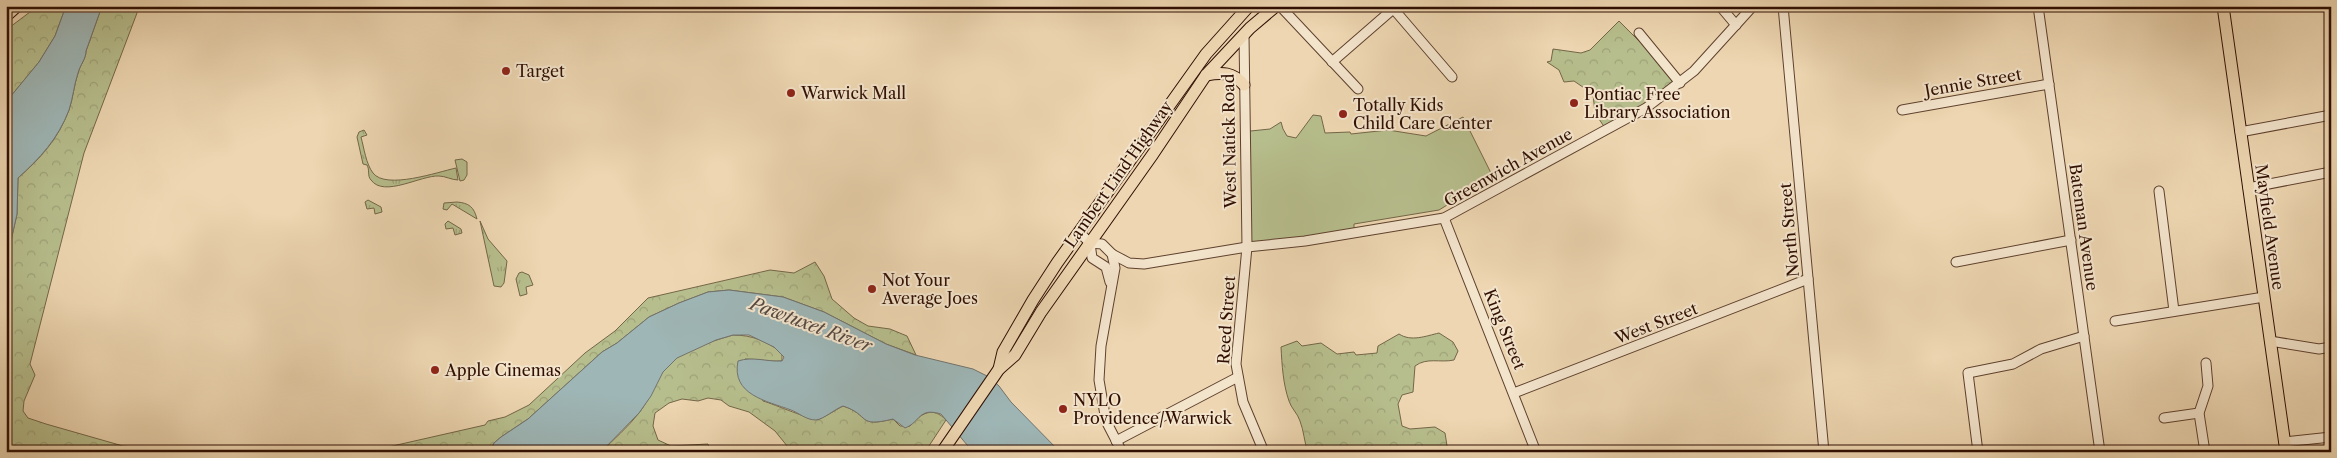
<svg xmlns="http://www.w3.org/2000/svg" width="2337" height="458" font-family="'Libre Caslon Text',serif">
<defs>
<pattern id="grass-tufts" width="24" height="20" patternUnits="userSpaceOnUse" patternTransform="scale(1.25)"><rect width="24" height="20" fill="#b7be8d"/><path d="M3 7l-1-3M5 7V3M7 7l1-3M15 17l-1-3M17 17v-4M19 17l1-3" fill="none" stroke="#9ea278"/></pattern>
<pattern id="forest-crowns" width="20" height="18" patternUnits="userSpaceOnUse" patternTransform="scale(1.25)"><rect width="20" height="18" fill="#b7be8d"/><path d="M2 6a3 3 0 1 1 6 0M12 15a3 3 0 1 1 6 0" fill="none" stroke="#9ea278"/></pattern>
</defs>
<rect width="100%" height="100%" fill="#edd6b1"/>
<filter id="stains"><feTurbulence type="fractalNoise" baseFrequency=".004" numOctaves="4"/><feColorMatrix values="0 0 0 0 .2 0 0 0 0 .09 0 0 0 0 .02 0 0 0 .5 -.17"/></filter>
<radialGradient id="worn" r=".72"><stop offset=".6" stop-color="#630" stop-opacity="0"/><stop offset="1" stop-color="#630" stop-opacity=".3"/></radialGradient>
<g fill="url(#grass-tufts)" stroke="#746648">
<path d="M364,130l3,5 -6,2c3,11 5,27 12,36 13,17 65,-1 83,-5l2,12c-6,0 -13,-4 -19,-4 -18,-1 -55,22 -68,4 -4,-4 -1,-10 -4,-15l-4,-1 -6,-27 2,-5z"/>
<path d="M462,159l5,3v13l-3,5 -4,1 -5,-21z"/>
<path d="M368,200l13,7 1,5 -7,2 -1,-6 -7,1 -2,-7z"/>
<path d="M457,202c12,1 17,5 20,17l-25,-15 -5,6 -4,-1 1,-6z"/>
<path d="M448,221l13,8 1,4 -7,2 -2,-7 -7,1 -1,-5z"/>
<path d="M480,221l8,18 19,22 -3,22 -3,4 -7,-1z"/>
<path d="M522,272l7,3 4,10 -7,2 1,7 -7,2 -4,-17 3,-6z"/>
</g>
<g fill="url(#forest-crowns)" stroke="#746648">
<path d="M38,6h28l-11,30 -16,26 -33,40v-72z"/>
<path d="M102,6h33l2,7 -53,140 -54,211 5,11 -11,26 -1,10 5,7 18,6 77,22 26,2 1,4h-144v-189l11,-49 1,-36c23,-20 40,-39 51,-68 4,-12 5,-25 9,-37 2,-8 8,-14 8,-22z"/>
<path d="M1619,21l24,24 34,40 -72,43 -10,-15 -2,-19 -19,-13 -10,1 -5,-12 -12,-8 4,-1 2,-12 28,4 9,-3z"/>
<path d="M815,262l9,14 8,23 22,19 14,8 22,3 17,7 9,19 -30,-11 -62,-32 -41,-15 -54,-7 -21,2 -29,11 -30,14 -32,26 -15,9 -74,67 -27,18 -7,6 -4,9h-100l-2,-5 97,-22 3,-4 17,-4 24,-12 56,-52 30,-22 33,-33 122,-28 24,3z"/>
<path d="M1439,333l14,9 5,9 -4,9c-14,3 -27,-3 -39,6l-2,26 -11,3 -4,9 4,22 8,3 25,-2 10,6 3,19h-140c-4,-10 -4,-21 -8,-31 -2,-7 -9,-13 -11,-20 -6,-17 -7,-36 -8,-54l16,-6 5,5 19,-3 16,11 17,-2 2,3 21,-2 1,-7 21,-12c12,8 27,2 40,-1z"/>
<path d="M733,335c19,0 34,6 49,18v8c-13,1 -24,-2 -37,-2l18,42c11,3 49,20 56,18 8,-3 16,-9 24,-13 28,9 13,22 50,13l7,7h10c11,-13 23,-20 36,-6l-21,32h-133l-17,-21 -26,-19 -20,-6 -8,-6 -13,-2 -10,3 -16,-2 -13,4 -14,10 -2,13 5,14 13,6 37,-2 2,8h-109c13,-13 27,-25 38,-39 10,-13 15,-27 23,-41 14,-21 48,-30 71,-37z"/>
</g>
<path fill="#b7be8d" stroke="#746648" d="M1313,115l8,1 4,17 25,-1 1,2 37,-4 38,6 37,-19 30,60 -54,33 -85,14v9l-106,14 -7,-115 29,-3 11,-7 2,7 4,7 9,2z"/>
<g fill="#9eb6b6" stroke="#72736e">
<path d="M66,6h36l-16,45c0,8 -6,14 -8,22 -4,12 -5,25 -9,37 -11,29 -29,48 -51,68l-1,36 -11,49v-161l33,-40 16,-26z"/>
<path d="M729,290l54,7 41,15 62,32 29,11 58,14 16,8 10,9 12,16 49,50h-87l-32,-38c-23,-7 -20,8 -36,14l-12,-9c-37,9 -22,-4 -50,-13 -8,3 -19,13 -27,14 -10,0 -17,-7 -25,-10 -24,-9 -60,-15 -53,-49 15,-5 29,1 44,0l2,-4 -10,-10 -25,-12h-16l-17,5 -39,18 -14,14 -12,24 -12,17 -38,39h-111l4,-9 7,-6 27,-18 74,-67 15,-9 32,-26 30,-14 29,-11z"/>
</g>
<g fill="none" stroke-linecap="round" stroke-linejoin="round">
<defs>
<g id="minor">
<path d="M1280,6l78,83"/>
<path d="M1391,6l61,71"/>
<path d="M1720,6l16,19"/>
<path d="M1783,6l41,446"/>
<path d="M2038,6l62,446"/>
<path d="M1639,33l41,50"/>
<path d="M1244,35l3,212 -11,117 7,38 21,50"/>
<path d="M1332,62l61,-53"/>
<path d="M1902,110l147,-26"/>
<path d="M2240,132l91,-17"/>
<path d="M2248,188l83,-16"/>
<path d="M2159,191l15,120"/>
<path d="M1444,218l92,234"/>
<path d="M1079,232l11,11 12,1 10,10 3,14 -14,78 -2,34 7,41 16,31"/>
<path d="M1090,243l2,15 14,9 4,15"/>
<path d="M1112,254l17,9 15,1 103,-17 58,-6 139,-23 202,-110 48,-37 59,-65"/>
<path d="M1956,262l115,-22"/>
<path d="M2115,321l149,-24"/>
<path d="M2270,341l49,8 12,-2"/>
<path d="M1514,393l294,-114"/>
<path d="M2164,418l35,-5"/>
<path d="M1116,441l122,-64"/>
<path d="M2284,442l47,-5"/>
<path d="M1978,452l-10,-79 45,-9 28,-15 43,-13"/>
<path d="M2205,452l-6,-39 9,-27 -2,-23"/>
</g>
<g id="major">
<path d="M2223,6l63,446"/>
<path d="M1206,75c16,-3 27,-3 38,10"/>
<path d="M999,369l4,-17 30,-52 24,-37 149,-209 43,-48"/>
<path d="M942,452l57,-83 16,-14 26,-43 112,-158 53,-79 44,-47 26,-22"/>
</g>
<path id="highway" d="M6,14l9,-8"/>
</defs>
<use href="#minor" stroke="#5f412e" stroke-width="11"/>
<use href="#major" stroke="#300f03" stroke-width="13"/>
<use href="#highway" stroke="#300f03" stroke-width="16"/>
<use href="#minor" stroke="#f3e4cc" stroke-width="9"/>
<use href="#major" stroke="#edd6b1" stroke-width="11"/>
<use href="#highway" stroke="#edd6b1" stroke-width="14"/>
</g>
<g fill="#8f2418" stroke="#f3e4cc" stroke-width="2">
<circle cx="506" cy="71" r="5"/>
<circle cx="791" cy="93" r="5"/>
<circle cx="1574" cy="103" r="5"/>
<circle cx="1343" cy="114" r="5"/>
<circle cx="872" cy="289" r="5"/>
<circle cx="435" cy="370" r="5"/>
<circle cx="1063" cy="409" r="5"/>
</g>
<g text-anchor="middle" stroke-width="4" stroke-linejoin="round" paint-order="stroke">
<g font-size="16" fill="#300f03" stroke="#f3e4cc" text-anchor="start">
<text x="516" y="77">Target</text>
<text x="801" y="99">Warwick Mall</text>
<text x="1584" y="100">Pontiac Free<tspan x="1584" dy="18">Library Association</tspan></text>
<text x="1353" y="111">Totally Kids<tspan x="1353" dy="18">Child Care Center</tspan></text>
<text x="882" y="286">Not Your<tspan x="882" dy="18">Average Joes</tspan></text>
<text x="445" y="376">Apple Cinemas</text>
<text x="1073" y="406">NYLO<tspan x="1073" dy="18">Providence/Warwick</tspan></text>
</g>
<g font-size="16" fill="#300f03" stroke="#f3e4cc">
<text transform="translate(1973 82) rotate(-10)" y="6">Jennie Street</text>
<text transform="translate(1229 141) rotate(-91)" y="6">West Natick Road</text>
<text transform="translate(1508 167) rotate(-29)" y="6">Greenwich Avenue</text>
<text transform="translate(1118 174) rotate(-55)" y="6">Lambert Lind Highway</text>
<text transform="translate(2084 227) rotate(82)" y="6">Bateman Avenue</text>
<text transform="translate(2270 227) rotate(82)" y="6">Mayfield Avenue</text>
<text transform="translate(1789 230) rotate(-95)" y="6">North Street</text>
<text transform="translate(1226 320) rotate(-86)" y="6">Reed Street</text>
<text transform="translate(1656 323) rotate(-21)" y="6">West Street</text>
<text transform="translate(1505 329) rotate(68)" y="6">King Street</text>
</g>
<g font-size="18" font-style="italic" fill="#564942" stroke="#f3e4cc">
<text transform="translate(811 325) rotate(20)" y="6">Pawtuxet River</text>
</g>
</g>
<rect width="2337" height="458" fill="none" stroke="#edd6b1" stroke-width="25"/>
<rect x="8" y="8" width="2322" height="443" fill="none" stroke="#300f03" stroke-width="2.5"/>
<rect x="12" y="12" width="2312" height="433" fill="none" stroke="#300f03"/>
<rect width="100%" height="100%" filter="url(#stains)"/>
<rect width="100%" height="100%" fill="url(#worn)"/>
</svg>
